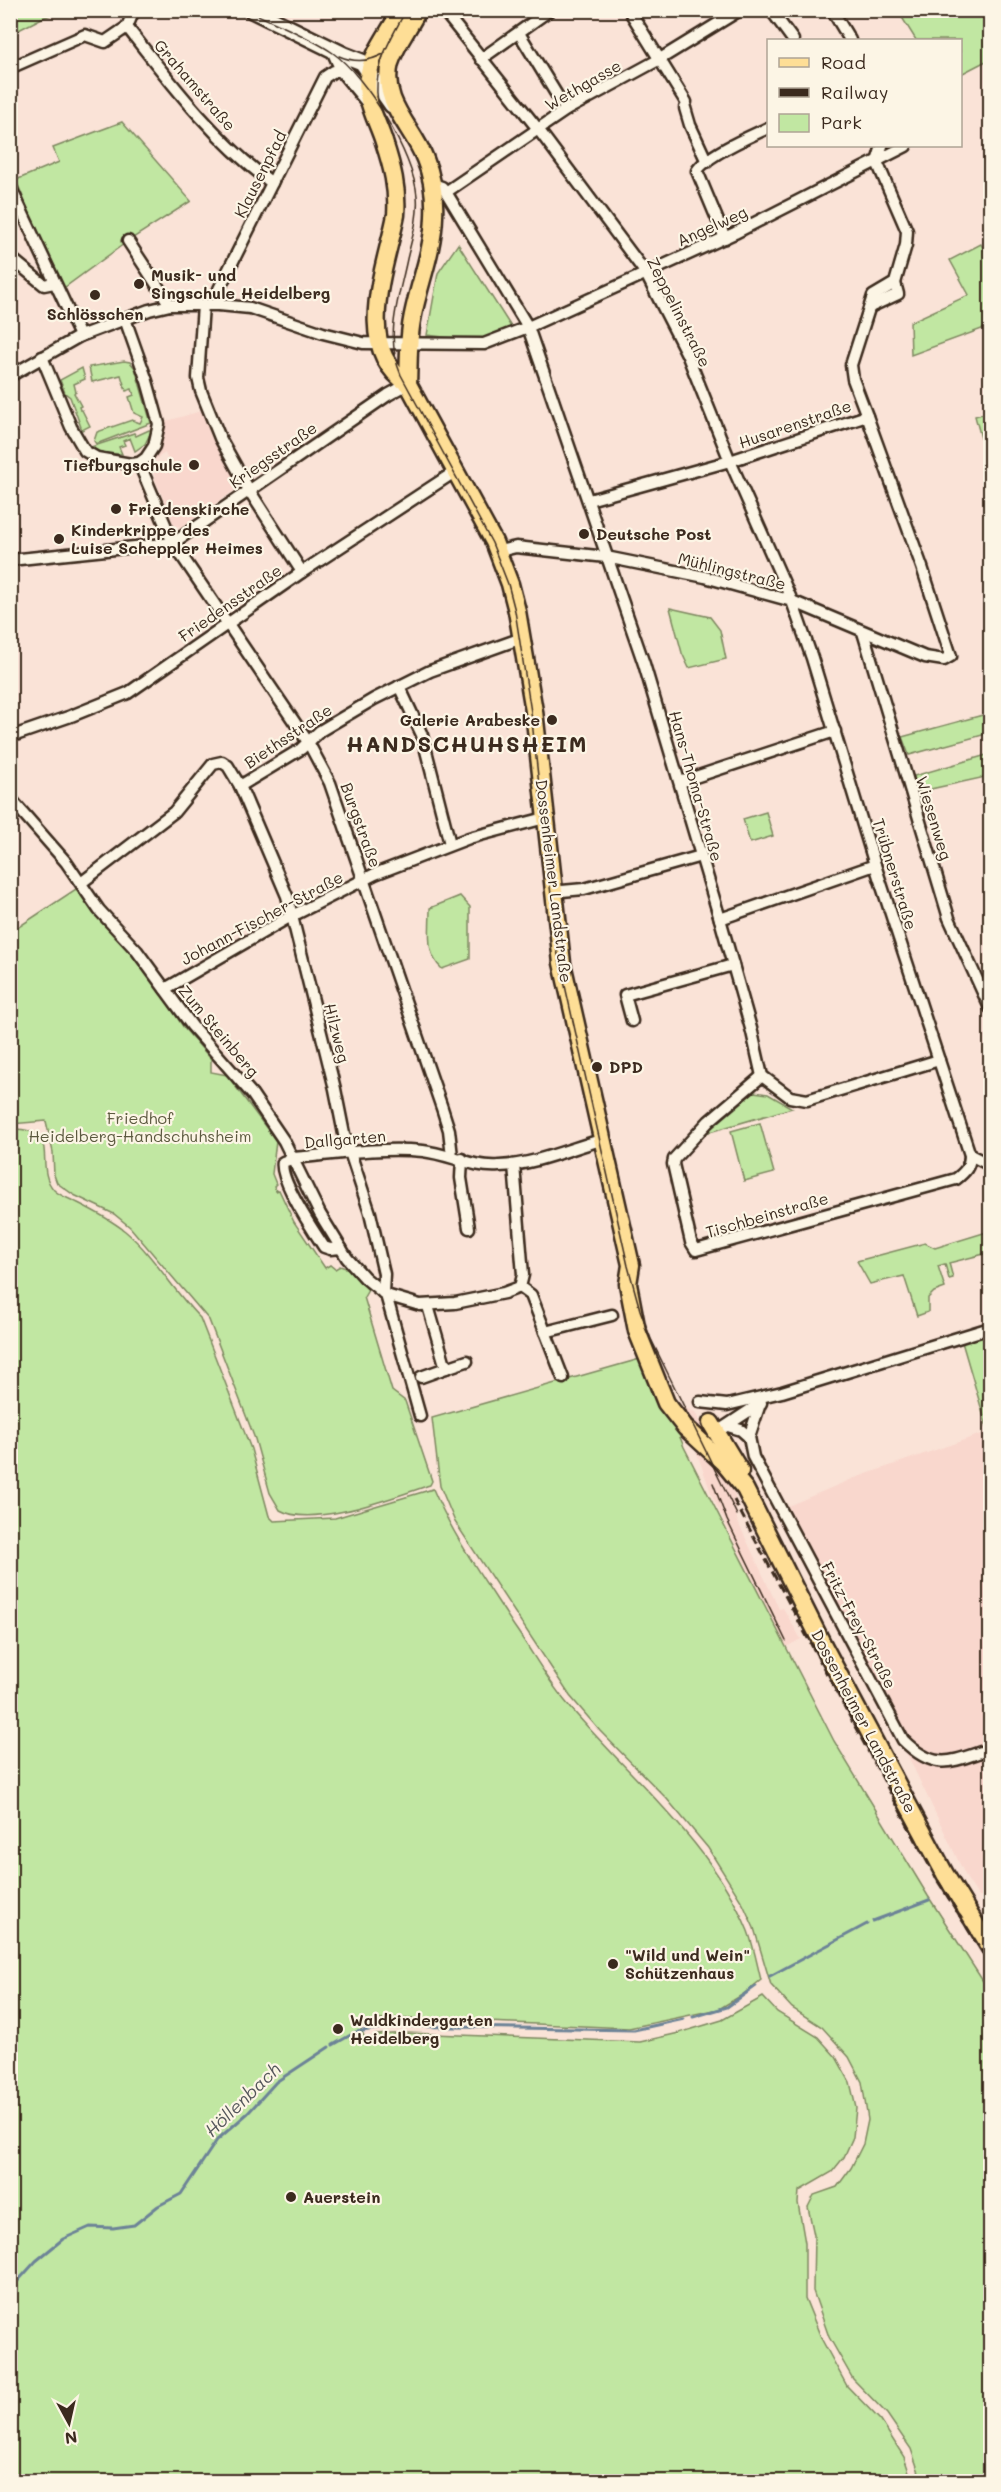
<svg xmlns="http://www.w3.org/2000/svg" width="1001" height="2492" font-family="Mali,sans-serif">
<rect width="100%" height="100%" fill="#fae3d7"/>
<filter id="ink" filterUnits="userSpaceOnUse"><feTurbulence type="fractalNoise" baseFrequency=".0167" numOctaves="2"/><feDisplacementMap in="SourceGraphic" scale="12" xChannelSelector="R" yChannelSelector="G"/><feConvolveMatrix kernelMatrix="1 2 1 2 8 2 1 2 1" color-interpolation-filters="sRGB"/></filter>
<g filter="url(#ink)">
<g fill="#f9d7cd">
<path d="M204,410l7,26 28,49 -1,3 -57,39 -7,-2 -19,-46 -2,-10 15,-8 -3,-8 -11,7 11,-32 -1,-6z"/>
<path d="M680,1406l15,6 40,84 2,24 42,89 4,-1 18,31 -15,8 -73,-149z"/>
<path d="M990,1431v455l-1,1 1,6 -11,4 -12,-18 -179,-373 64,-27z"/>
</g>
<g fill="#c1e7a2" stroke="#7e8860" stroke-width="1.5">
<path d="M11,10h52v1l-21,7 -31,16z"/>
<path d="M898,11h92v48l-29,15 -1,-34h-44z"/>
<path d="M122,122l69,79 -63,40 -67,49 -45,-110 43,-18 -6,-14z"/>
<path d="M458,244l55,86 -29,12 -57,-7 11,-62z"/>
<path d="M981,244l9,17v65l-79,29 -1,-33 59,-27 -19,-35z"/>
<path d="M124,361l6,1 5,6 16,55 -55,21 -2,-3 3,-9 35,-12 8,3 3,-6 -9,-4 -5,-16 5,-2 -2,-6 -6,2 -5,-16 -29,7 -3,-15z"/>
<path d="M82,368l3,11 -11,5 2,8 -2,1 7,13 -2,1 1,3h2l8,16 -8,4 -12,-33 -5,-4 -5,-13z"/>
<path d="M990,412v59l-15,-55z"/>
<path d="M149,430h3l-7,14 -10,7 -5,-13 -7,3 2,4 -6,2 3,7 -22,-1 -9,-6 43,-14 2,3z"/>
<path d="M670,608l40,9 10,13 6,29 -37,9 -7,-15z"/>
<path d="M990,713v20l-81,22 -7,-18z"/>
<path d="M990,754v22l-73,16 -3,-16z"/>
<path d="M766,812l7,24 -23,7 -7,-24z"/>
<path d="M79,887l64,78 41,63 27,31v13l16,3 49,66 -4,33 4,10 -2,2 2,5 3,-1 15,32 31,46 5,-3 5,4 5,-3 9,3 19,21 -4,7 28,94 13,10 27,80 -2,4c-34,11 -117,44 -150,25l-10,-17 -15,-54 -46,-119 -79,-93 -16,-13 -40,-19 -17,-12 -3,-8 -1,-23 -7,-31 -35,3v-192z"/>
<path d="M460,896l10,11v52l-28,10c-17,-16 -12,-37 -12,-61z"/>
<path d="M754,1092l14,2 24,14 -86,25z"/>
<path d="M760,1123l14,50 -30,8 -13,-50z"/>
<path d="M11,1129c53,-1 21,37 43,61 6,6 16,9 24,13 16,8 33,17 47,28 29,24 48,60 75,87l51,131 18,67 5,5 61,-3 98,-29c21,49 52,92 81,137 17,24 32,52 51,75 62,75 145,138 183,230 6,16 9,33 13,49l-19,15 -23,14 -90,19 -238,-10 -32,6 7,17 10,-6 31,-2 233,9 39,-9 43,-13 41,-23 14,15 41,25 18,20 14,25 6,26 -3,29 -9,20 -12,15 -33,19 -1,12 7,40v55l17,42 25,46 34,35 23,36 8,24h-901z"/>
<path d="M990,1231v29l-2,-7 -39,10 4,15 -4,1 -4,-15 -7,2 7,22 -11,4 -6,6v14l-11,4 -13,-40 -34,8 -13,-23 68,-18 10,5z"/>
<path d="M990,1336v94l-2,1 -26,-89z"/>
<path d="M647,1357l37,90 150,294 94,155 62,96v489h-68l-11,-32 -24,-35 -34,-35 -24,-42 -16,-46 1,-56 -6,-28 6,-12 23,-8 14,-19 12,-24 5,-24 -6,-38 -13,-25 -27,-30 -30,-19 -21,-23 -17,-57 -11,-24 -35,-56 -41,-49 -67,-68 -30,-35 -115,-174 -15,-36 -8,-68z"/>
</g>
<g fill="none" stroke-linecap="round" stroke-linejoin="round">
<g stroke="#6c8397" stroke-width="3">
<path d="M873,1921l56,-21"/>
<path d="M770,1976l97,-52"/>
<path d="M693,2017l34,-10 29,-21"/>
<path d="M333,2045l23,-13 38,-6 240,4 50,-11"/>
<path d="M10,2293l6,-10 20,-22 27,-22 27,-12 23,1 21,-3 24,-19 23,-12 36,-54 31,-27 28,-31 53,-35"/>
</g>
<defs>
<g id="street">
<path d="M443,10l95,119 107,143 42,82 43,107 62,140 20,57 63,207 95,290c0,12 -5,17 -14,24l-260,71 -5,-8 -18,-78 1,-5 35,-38 53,-45"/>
<path d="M629,10l57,92"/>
<path d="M771,10l22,30"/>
<path d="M832,10l18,30"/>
<path d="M127,27c44,56 87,113 145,156"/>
<path d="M519,33l47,77"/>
<path d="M481,59l69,-49"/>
<path d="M10,68l75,-33 20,7 22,-15 7,-17"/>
<path d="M685,108l5,17 17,37"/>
<path d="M433,184l9,3 4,5 82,135 116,337 76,255 32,113 10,44 28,21 17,3 132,-40"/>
<path d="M10,186l70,150"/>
<path d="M446,192l120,-82 94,-51 80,-49"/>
<path d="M725,238l-28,-67c9,-16 54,-35 71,-43"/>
<path d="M128,241l42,64"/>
<path d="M10,257l34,28 10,-2"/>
<path d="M203,305l-5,73 3,13 19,47 29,52 53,82"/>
<path d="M219,305v-16l106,-212 9,-6h10"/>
<path d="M870,307l28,-13 -3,-11"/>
<path d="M42,357l29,70 14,24 12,7 34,6 8,-1 7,-5 8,-12 5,-22 -12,-43 -22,-62"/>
<path d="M10,376l70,-40 69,-26 21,-5h49l31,3 73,25 40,10 121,1 44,-17 207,-94 171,-87"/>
<path d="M867,416l-14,-37 -2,-14 22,-69 22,-13 11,-38 1,-14 -30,-69 5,-16"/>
<path d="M139,463l34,80 135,199 22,41 112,325 7,22 3,26"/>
<path d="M499,551l17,-4 90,10 99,20 87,24 133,56 19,3 7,-4 -29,-89 -55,-151 -137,45 -141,39"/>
<path d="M10,560l163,-17 215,-148 20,-11"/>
<path d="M863,632l86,286 41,90"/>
<path d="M399,686l23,49 28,109"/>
<path d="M10,737l61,-21 57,-23 174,-121 154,-101"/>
<path d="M680,782l155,-51"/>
<path d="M240,786l61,-37 19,-18 54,-32 56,-28 92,-33"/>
<path d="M10,798l56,64 33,48 38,41 55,75 60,68 32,47 36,73 27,44 18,20 21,17 34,10 35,-2 49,-10 16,-6"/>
<path d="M81,883l93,-71 39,-48 9,-2 6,4 12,20 47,110 48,193 9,45 26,79 14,61 -1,19"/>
<path d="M562,891l22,-2 117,-33"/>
<path d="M720,919l155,-54"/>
<path d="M165,989l121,-70 89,-45 94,-36 76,-20"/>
<path d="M632,1021l-7,-26 108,-30"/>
<path d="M970,1155l20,10"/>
<path d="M462,1159l-1,19 8,50"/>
<path d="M514,1165l9,110 -3,12"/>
<path d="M341,1248l-11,1 -6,-2c-10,-15 -46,-69 -41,-85l11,-4c43,-4 86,-11 129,-7 26,3 50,17 76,15 34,-1 70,-17 102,-26"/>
<path d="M520,1287l11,8 32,83"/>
<path d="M386,1295l34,121"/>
<path d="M545,1332l67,-17"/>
<path d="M446,1368l21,-7"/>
<path d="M421,1377l25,-9 -18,-62"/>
<path d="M700,1402l27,3 55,-13 208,-64"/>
<path d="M760,1404l-11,33 4,20 150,283c33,33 49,21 87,9"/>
<path d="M728,1426l13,4 8,7"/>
<path d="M717,1432l44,-29"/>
</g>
<g id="secondary">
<path d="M252,10l92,45 18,7 30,43"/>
<path d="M335,51l9,20 24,29"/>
</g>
<g id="primary">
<path d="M401,10c-10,20 -27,41 -32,62 -7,26 8,47 15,70 8,24 14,47 12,73 -10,52 -44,132 12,169l86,158 16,42 7,27 17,100 28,252 69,302 -3,19 9,47 29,72 19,24 38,35 22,27 78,156 122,229 45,74"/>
<path d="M408,384c1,-22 0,-43 4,-64 6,-34 21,-68 22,-103 1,-20 -1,-39 -9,-58 -12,-32 -45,-57 -35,-96 6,-19 19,-35 28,-53"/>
<path d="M711,1423l29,48"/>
</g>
</defs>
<use href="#street" stroke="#3b2a1e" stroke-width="15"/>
<use href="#secondary" stroke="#3b2a1e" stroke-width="20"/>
<use href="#primary" stroke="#3b2a1e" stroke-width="21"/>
<use href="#street" stroke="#fcf5e5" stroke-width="10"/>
<use href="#secondary" stroke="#fcf5e5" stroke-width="15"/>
<use href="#primary" stroke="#fede96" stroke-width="16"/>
<g stroke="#3b2a1e" stroke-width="1.5">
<path d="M247,10c28,14 60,25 86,43 33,23 81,103 84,143 2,21 -5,42 -10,63 -8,39 -23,77 -6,116l91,168 16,41 7,27 16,101 26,238 71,316 12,44 11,29 86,176"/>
<path d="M339,56c16,7 31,6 46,-3"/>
<path d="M378,102c-6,-36 12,-61 28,-92"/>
<path d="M713,1483l14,37 59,121"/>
</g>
<path stroke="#3b2a1e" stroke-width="3" stroke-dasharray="9 4.5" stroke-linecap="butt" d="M734,1500l202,378 54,86"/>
</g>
</g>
<g fill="#3b2a1e" stroke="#fcf5e5" stroke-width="2">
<circle cx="139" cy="284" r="6"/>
<circle cx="95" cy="295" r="6"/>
<circle cx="194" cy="465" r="6"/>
<circle cx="116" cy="509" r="6"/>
<circle cx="584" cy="534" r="6"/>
<circle cx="59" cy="539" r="6"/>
<circle cx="552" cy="720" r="6"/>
<circle cx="597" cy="1067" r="6"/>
<circle cx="613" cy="1964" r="6"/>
<circle cx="338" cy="2029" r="6"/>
<circle cx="291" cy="2197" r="6"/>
</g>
<g text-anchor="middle" stroke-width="4.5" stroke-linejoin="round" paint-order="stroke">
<g font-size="16" fill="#3b2a1e" stroke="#fcf5e5">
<text transform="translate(195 85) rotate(49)" y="6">Grahamstraße</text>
<text transform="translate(583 85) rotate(-30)" y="6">Wethgasse</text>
<text transform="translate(260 174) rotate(-63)" y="6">Klausenpfad</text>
<text transform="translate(712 226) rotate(-24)" y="6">Angelweg</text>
<text transform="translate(679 312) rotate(63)" y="6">Zeppelinstraße</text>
<text transform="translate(795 424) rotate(-19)" y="6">Husarenstraße</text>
<text transform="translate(273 455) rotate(-35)" y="6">Kriegsstraße</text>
<text transform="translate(732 571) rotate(14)" y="6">Mühlingstraße</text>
<text transform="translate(230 603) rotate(-35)" y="6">Friedensstraße</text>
<text transform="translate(288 736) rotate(-34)" y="6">Biethsstraße</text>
<text transform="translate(696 786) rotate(74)" y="6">Hans-Thoma-Straße</text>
<text transform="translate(934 818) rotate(73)" y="6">Wiesenweg</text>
<text transform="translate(361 825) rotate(70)" y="6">Burgstraße</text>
<text transform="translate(895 874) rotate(73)" y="6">Trübnerstraße</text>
<text transform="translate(554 881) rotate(83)" y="6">Dossenheimer Landstraße</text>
<text transform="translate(262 918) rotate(-28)" y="6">Johann-Fischer-Straße</text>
<text transform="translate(219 1031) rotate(50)" y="6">Zum Steinberg</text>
<text transform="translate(337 1033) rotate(76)" y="6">Hilzweg</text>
<text transform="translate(345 1139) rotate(-5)" y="6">Dallgarten</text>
<text transform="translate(767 1215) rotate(-16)" y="6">Tischbeinstraße</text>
<text transform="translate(859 1625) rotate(62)" y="6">Fritz-Frey-Straße</text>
<text transform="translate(864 1721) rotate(62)" y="6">Dossenheimer Landstraße</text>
</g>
<g font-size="16" font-weight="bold" fill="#3b2a1e" stroke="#fcf5e5" text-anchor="start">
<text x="151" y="281">Musik- und<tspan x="151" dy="18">Singschule Heidelberg</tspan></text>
<text x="95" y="320" text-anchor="middle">Schlösschen</text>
<text x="182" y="471" text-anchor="end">Tiefburgschule</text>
<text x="128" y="515">Friedenskirche</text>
<text x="71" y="536">Kinderkrippe des<tspan x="71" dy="18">Luise Scheppler Heimes</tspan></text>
<text x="596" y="540">Deutsche Post</text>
<text x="540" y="726" text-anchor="end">Galerie Arabeske</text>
<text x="609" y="1073">DPD</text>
<text x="625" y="1961">"Wild und Wein"<tspan x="625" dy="18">Schützenhaus</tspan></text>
<text x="350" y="2026">Waldkindergarten<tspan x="350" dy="18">Heidelberg</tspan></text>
<text x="303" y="2203">Auerstein</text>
</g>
<g font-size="16" fill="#5c593f" stroke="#fcf5e5">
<text x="140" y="1124">Friedhof<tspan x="140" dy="18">Heidelberg-Handschuhsheim</tspan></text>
</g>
<g font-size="18" font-style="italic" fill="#54565b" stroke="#fcf5e5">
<text transform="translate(243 2100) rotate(-44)" y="6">Höllenbach</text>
</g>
<g font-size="22" font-weight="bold" letter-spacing="1.5" fill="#3b2a1e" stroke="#fcf5e5">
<text x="467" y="752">HANDSCHUHSHEIM</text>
</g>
</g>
<rect width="1001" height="2492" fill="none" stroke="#fcf5e5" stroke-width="36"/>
<rect x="18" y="18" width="965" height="2456" fill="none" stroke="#3b2a1e" stroke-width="2" filter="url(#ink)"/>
<rect x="767" y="39" width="195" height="108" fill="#fcf5e5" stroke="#afa495" stroke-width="1.5"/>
<rect x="779" y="58" width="30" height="9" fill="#fede96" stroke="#afa495" stroke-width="1.5"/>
<text x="821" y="69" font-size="18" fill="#3b2a1e">Road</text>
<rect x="779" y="88" width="30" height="9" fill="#3b2a1e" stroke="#afa495" stroke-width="1.5"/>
<text x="821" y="99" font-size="18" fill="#3b2a1e">Railway</text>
<rect x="779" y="114" width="30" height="18" fill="#c1e7a2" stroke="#afa495" stroke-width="1.5"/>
<text x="821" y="129" font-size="18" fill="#3b2a1e">Park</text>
<g transform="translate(69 2423) rotate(172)" stroke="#fcf5e5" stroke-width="4.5" paint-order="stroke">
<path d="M0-4.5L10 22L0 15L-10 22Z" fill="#3b2a1e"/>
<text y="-9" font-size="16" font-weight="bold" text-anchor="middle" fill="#3b2a1e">N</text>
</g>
</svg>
